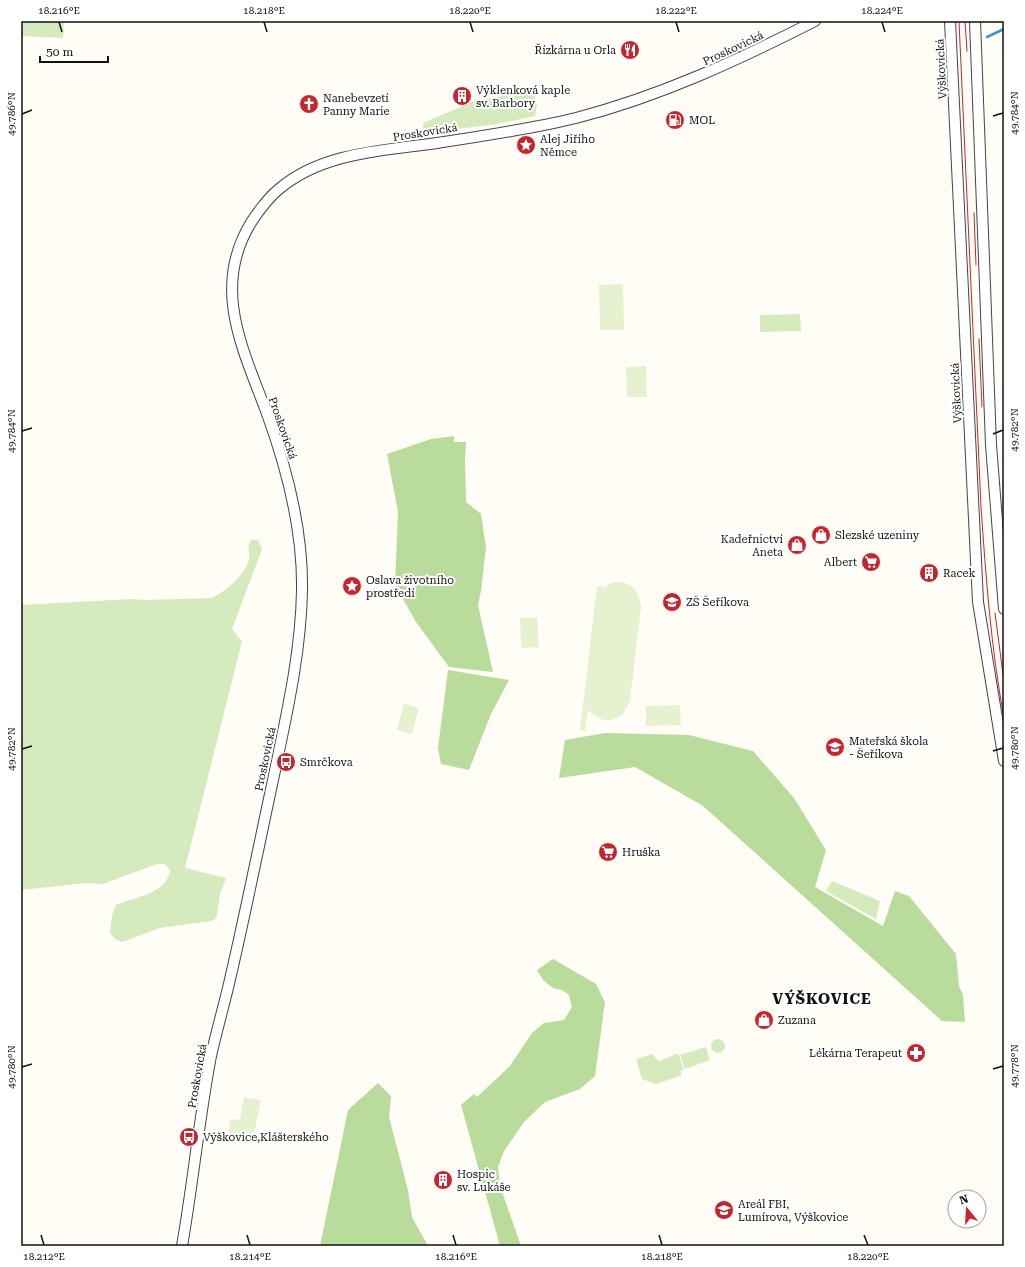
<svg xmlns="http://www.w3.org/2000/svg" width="1025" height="1267" font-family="'Roboto Serif',serif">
<rect width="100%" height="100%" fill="#fffdf5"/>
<g fill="#d5ebbd">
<path d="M21,21h43l-1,17 -42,-2z"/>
<path d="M533,90l4,14 -2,12 -37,8 -74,9 -1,-10 51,-22z"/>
<path d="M800,314l1,17 -41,1v-17z"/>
<path d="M251,540h7l4,9 -30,80 10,12 -57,227 41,10 -6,16 -3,21 -2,4 -4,2 -51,7 -38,14 -7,-3 -5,-6 2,-17 4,-11c19,-8 50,-11 54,-34l-5,-7h-8l-54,20 -17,-1 -65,7v-285l110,-6 15,1 66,-2c14,-7 35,-24 37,-40 1,-9 -3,-9 2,-18z"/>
<path d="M832,881l48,20 -4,18 -50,-28z"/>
<circle cx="718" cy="1046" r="7"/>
<path d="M706,1047l4,13 -25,9 -5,-14z"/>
<path d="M678,1053l6,17 -4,1 2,4 -26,9 -14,-5 -6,-20 17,-5 1,3 6,4z"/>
</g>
<g fill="#b9dc9c">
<path d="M454,436v6h12l-1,16 1,44 15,12 5,33 -5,44 -3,14 15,67 -44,-5 -33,-45 -21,-37 3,-73 -11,-58 44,-15z"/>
<path d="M448,670l61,10 -18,34 -22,56 -28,-6 -3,-16z"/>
<path d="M605,733l84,2 64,16 41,47 32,52 -11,37 68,39 12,-35 14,5 47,58 3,32 4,9 2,27 -23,-1 -239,-215 -68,-39 -76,11 6,-38z"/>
<path d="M553,959l43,25 9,18 -10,74 -15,13 -35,13 -21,20 -20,29 -6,16 2,19 21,60h-21l-39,-141 13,-11 3,3 32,-30 23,-34 12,-10 20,-3 8,-13 -3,-12 -7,-5 -9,-2 -10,-8 -6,-10z"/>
<path d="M378,1083l13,13 -2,21 19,73 4,27 16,29h-108l28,-136z"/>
</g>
<g fill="#e6f2cf">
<path d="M623,284l1,46h-24l-1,-45z"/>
<path d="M646,366l1,31h-20l-1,-30z"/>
<path d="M614,582c17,-2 26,10 27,25l-11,93c-6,22 -27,27 -42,10l-3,21 -5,-1 17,-144h5v2z"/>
<path d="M520,618h17l2,29 -18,1z"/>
<path d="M404,704l15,4 -7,26 -15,-4z"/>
<path d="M680,705l1,20 -35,1v-20z"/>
<path d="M244,1097l17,3 -8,38 -25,-4 2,-15 10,1z"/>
</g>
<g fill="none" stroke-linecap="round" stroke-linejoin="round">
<path stroke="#3f96cf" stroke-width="2.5" d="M987,37l17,-8"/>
<defs>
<g id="tertiary">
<path d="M950,21l28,581 26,159"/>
<path d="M975,21l16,424 13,164"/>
<path d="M182,1246c11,-63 17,-127 29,-190 6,-27 14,-54 20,-81 15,-65 28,-130 42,-195 13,-63 28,-126 29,-190 1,-61 -15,-122 -36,-179 -24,-64 -55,-125 -14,-190 8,-12 16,-23 27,-32 44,-37 103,-38 158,-46 46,-7 94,-14 139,-25 85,-22 162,-58 239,-97"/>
</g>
</defs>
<use href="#tertiary" stroke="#444" stroke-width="12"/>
<use href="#tertiary" stroke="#fff" stroke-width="10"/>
<g stroke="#c4262e" stroke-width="1">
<path d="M959,21l22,486c5,71 10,141 23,211"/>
<path d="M965,21l2,30"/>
<path d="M974,213l2,52"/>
<path d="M979,339l3,68"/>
<path d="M995,613l9,69"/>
</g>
</g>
<path fill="none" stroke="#111" stroke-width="1.5" d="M59,22l3,10M264,22l3,10M470,22l3,10M676,22l3,10M882,22l3,10M22,114l10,-4M993,116l10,-3M22,431l10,-3M993,434l10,-4M22,749l10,-3M993,751l10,-3M22,1067l10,-3M993,1069l10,-3M41,1235l3,10M247,1235l3,10M453,1235l3,10M659,1235l3,10M864,1235l4,10"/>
<defs>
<symbol id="restaurant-disc" viewBox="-11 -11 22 22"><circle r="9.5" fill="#c4262e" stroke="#fff"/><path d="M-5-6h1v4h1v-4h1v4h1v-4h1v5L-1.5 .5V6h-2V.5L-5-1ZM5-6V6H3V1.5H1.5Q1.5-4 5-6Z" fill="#fff"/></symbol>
<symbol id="building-disc" viewBox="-11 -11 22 22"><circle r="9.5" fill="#c4262e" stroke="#fff"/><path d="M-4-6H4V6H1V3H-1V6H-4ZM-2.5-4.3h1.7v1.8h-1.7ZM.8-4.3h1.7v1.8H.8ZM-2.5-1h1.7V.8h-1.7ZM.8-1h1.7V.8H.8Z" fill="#fff"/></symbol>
<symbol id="church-disc" viewBox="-11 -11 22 22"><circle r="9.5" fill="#c4262e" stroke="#fff"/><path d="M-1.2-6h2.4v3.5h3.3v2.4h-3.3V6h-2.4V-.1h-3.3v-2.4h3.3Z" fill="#fff"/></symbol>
<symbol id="fuel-disc" viewBox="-11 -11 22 22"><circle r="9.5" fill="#c4262e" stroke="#fff"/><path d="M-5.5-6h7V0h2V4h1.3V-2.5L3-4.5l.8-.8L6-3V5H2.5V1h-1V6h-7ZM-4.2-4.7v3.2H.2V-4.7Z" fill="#fff"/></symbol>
<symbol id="sight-disc" viewBox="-11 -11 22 22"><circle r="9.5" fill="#c4262e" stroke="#fff"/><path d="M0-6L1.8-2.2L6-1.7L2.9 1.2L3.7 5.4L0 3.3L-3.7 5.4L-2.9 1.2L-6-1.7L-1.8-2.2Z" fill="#fff"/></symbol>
<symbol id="shop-disc" viewBox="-11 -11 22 22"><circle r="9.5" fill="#c4262e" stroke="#fff"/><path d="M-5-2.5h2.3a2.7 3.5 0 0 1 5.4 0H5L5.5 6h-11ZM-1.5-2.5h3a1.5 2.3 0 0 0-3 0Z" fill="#fff"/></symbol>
<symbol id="supermarket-disc" viewBox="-11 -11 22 22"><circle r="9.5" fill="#c4262e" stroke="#fff"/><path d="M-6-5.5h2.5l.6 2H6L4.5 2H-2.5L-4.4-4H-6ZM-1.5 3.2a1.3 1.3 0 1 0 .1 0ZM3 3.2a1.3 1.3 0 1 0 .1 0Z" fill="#fff"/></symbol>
<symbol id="school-disc" viewBox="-11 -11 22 22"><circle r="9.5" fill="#c4262e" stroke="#fff"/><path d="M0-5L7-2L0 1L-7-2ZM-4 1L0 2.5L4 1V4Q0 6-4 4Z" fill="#fff"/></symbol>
<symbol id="bus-disc" viewBox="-11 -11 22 22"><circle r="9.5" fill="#c4262e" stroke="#fff"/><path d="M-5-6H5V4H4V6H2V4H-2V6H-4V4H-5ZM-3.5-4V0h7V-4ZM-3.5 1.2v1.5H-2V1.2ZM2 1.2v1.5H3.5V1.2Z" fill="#fff"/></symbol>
<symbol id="pharmacy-disc" viewBox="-11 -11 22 22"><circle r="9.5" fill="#c4262e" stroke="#fff"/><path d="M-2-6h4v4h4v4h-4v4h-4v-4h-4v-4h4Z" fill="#fff"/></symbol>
<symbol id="university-disc" viewBox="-11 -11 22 22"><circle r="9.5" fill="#c4262e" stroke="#fff"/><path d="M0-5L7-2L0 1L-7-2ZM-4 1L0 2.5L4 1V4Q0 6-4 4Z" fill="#fff"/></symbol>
</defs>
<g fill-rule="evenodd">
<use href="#restaurant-disc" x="619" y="39" width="22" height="22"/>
<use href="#building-disc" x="451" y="85" width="22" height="22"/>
<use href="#church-disc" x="298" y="93" width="22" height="22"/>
<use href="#fuel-disc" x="664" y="109" width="22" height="22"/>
<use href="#sight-disc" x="515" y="134" width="22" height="22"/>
<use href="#shop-disc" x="810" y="524" width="22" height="22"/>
<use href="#shop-disc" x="786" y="534" width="22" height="22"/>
<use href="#supermarket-disc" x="860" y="551" width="22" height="22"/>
<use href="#building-disc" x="918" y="562" width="22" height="22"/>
<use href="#sight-disc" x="341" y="575" width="22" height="22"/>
<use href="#school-disc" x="661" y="591" width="22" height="22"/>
<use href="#school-disc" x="824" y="736" width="22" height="22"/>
<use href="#bus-disc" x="275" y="751" width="22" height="22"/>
<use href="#supermarket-disc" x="597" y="841" width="22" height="22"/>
<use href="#shop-disc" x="753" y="1009" width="22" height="22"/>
<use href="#pharmacy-disc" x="905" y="1042" width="22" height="22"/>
<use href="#bus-disc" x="178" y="1126" width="22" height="22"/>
<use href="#building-disc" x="432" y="1169" width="22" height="22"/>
<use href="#university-disc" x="713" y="1199" width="22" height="22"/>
</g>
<g text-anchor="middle" stroke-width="4" stroke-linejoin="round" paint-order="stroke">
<g font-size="11" fill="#111" stroke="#fff">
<text transform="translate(733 48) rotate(-25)" y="4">Proskovická</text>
<text transform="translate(941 69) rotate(-93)" y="4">Výškovická</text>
<text transform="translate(425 132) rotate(-9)" y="4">Proskovická</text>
<text transform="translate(956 393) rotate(-93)" y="4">Výškovická</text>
<text transform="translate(283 428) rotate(71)" y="4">Proskovická</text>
<text transform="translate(265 759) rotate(-78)" y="4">Proskovická</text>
<text transform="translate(197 1076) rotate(-80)" y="4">Proskovická</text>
</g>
<g font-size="11" fill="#111" stroke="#fff" text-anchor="start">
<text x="616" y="54" text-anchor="end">Řízkárna u Orla</text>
<text x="476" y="94">Výklenková kaple<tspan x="476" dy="13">sv. Barbory</tspan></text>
<text x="323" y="102">Nanebevzetí<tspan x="323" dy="13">Panny Marie</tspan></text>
<text x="689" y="124">MOL</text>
<text x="540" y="143">Alej Jiřího<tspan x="540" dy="13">Němce</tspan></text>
<text x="835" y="539">Slezské uzeniny</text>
<text x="783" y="543" text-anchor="end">Kadeřnictví<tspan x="783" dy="13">Aneta</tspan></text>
<text x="857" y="566" text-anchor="end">Albert</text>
<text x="943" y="577">Racek</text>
<text x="366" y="584">Oslava životního<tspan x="366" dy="13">prostředí</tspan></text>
<text x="686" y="606">ZŠ Šeříkova</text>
<text x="849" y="745">Mateřská škola<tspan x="849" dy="13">- Šeříkova</tspan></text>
<text x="300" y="766">Smrčkova</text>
<text x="622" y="856">Hruška</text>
<text x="778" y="1024">Zuzana</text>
<text x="902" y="1057" text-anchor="end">Lékárna Terapeut</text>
<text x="203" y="1141">Výškovice,Klášterského</text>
<text x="457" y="1178">Hospic<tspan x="457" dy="13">sv. Lukáše</tspan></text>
<text x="738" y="1208">Areál FBI,<tspan x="738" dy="13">Lumírova, Výškovice</tspan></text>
</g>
<g font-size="15" font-weight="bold" letter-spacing="1" fill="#111" stroke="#fff">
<text x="822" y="1004">VÝŠKOVICE</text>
</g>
</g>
<rect width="1025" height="1267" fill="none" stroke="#ffffff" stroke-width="44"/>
<g transform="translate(967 1209) rotate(342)"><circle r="19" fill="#ffffff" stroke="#a0a0a0"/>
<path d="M0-3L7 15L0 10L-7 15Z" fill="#c4262e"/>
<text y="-6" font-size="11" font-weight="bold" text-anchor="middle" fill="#111111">N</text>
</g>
<path d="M40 56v6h68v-6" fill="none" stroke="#111111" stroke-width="2"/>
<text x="46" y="56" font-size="12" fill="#111111" stroke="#ffffff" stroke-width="3" paint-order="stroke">50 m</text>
<rect x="22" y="22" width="981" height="1223" fill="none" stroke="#111" stroke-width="1.5"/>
<g font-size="10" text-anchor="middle" fill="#111">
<text x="59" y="14">18.216°E</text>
<text x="264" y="14">18.218°E</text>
<text x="470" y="14">18.220°E</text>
<text x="676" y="14">18.222°E</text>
<text x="882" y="14">18.224°E</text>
<text transform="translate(1014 113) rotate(-90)" y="4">49.784°N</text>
<text transform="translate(11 114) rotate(-90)" y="4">49.786°N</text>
<text transform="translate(1014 430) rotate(-90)" y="4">49.782°N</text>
<text transform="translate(11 431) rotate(-90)" y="4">49.784°N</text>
<text transform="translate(1014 748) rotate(-90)" y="4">49.780°N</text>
<text transform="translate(11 749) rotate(-90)" y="4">49.782°N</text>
<text transform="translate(1014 1066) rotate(-90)" y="4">49.778°N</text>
<text transform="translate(11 1067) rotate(-90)" y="4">49.780°N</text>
<text x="44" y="1260">18.212°E</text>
<text x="250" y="1260">18.214°E</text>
<text x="456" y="1260">18.216°E</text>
<text x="662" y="1260">18.218°E</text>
<text x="868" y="1260">18.220°E</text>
</g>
</svg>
